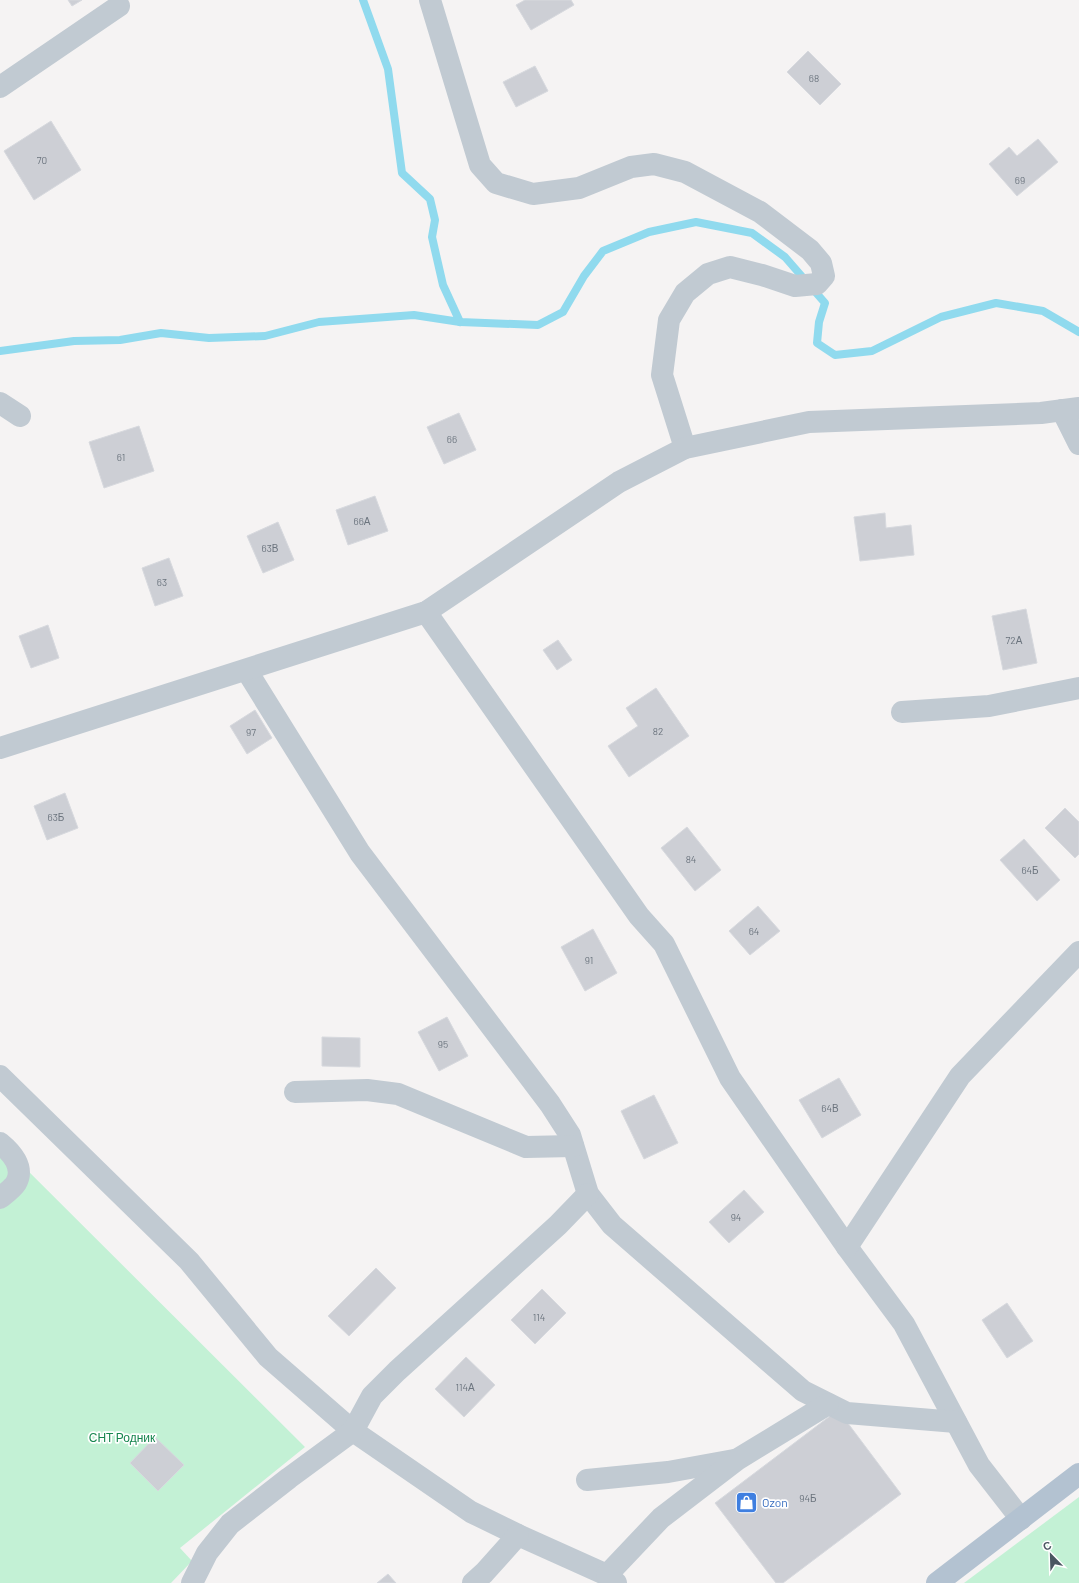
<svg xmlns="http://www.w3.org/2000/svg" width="1079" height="1583" font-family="Barlow,sans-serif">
<rect width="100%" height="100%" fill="#f5f3f3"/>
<g fill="#c3f1d5">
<path d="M0,1143l305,304 -125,101 12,13 -21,22h-171z"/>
<path d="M1079,1497v86h-115z"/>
</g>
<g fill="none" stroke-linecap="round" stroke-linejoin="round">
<g stroke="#90daee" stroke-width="8">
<path d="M363,0l25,69 14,104 28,26 5,21 -3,17 11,48 17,37"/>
<path d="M0,351l74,-10 46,-1 41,-7 48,5 56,-2 54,-14 95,-7 46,7 78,3 25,-13 21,-36 19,-25 46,-19 47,-10 56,11 33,24 40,46 -6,19 -2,21 18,12 37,-4 69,-34 55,-14 47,8 36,21"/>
</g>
</g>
<g fill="#cdcfd5" stroke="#d7d9de">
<path d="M68,0h14l-10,6z"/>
<path d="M525,0h46l3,5 -43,25 -15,-25z"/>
<path d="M808,51l33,33 -21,21 -33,-33z"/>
<path d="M535,66l13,25 -32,16 -13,-25z"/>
<path d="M51,121l30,49 -47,30 -30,-49z"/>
<path d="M1038,139l20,23 -41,34 -28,-32 20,-17 8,9z"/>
<path d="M459,413l17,37 -32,14 -17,-37z"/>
<path d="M139,426l15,45 -50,17 -15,-46z"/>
<path d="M375,496l13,35 -40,14 -12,-35z"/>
<path d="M885,513l1,15 25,-3 3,30 -54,6 -6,-44z"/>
<path d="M278,522l16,38 -31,13 -16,-37z"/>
<path d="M169,558l14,38 -28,10 -13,-38z"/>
<path d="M1026,609l11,54 -34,7 -11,-54z"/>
<path d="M48,625l11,33 -28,10 -12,-32z"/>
<path d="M558,640l14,20 -15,10 -14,-20z"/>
<path d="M656,688l33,48 -60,41 -21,-31 30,-20 -12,-18z"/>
<path d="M255,710l17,28 -25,16 -17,-28z"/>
<path d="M65,793l13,35 -31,12 -13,-34z"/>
<path d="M1065,808l14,14v32l-4,4 -30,-30z"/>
<path d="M687,827l34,43 -26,21 -34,-43z"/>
<path d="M1024,839l36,41 -23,21 -37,-41z"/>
<path d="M758,906l22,25 -30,24 -21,-24z"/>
<path d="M593,929l24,44 -32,18 -24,-44z"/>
<path d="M447,1017l21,39 -29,15 -21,-39z"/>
<path d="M322,1037l38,1v29l-38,-1z"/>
<path d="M839,1078l22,37 -39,23 -23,-38z"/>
<path d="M654,1095l24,48 -34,16 -23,-48z"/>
<path d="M744,1190l20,22 -35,31 -20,-21z"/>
<path d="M376,1268l20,20 -47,48 -21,-20z"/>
<path d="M542,1289l24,24 -31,31 -24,-24z"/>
<path d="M1007,1303l26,38 -26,17 -25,-38z"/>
<path d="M466,1357l29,28 -31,32 -29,-28z"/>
<path d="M838,1410l63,84 -118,89h-7l-61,-80z"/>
<path d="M155,1437l29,28 -26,26 -28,-28z"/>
<path d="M388,1574l8,9h-19z"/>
</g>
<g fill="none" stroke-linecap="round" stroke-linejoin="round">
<g stroke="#c1cad2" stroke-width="22">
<path d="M430,0l50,165 16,18 37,11 46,-6 52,-21 23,-3 31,8 75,40 50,38 11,13 3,13 -7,8 -22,2 -33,-11 -32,-8 -22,7 -23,19 -16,27 -7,55 23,73"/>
<path d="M0,87l119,-81"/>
<path d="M0,403l20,13"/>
<path d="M1062,410l17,34"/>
<path d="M426,612l213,304 25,28 66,134 117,169 57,77 75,141 42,54"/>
<path d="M247,671l113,182 190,251 20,31 18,59 24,31 191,166 44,22 109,9"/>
<path d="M902,712l87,-6 90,-18"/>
<path d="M0,748l426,-136 193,-130 66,-34 124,-26 232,-9 38,-5"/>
<path d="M0,1076l189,185 79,96 85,74 118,81 47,23 89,40 9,8"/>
<path d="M295,1092l72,-2 31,4 128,53 47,-1"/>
<path d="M0,1143c11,9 25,24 16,40 -3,5 -11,11 -16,15"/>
<path d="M847,1247l113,-171 119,-124"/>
<path d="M587,1480l81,-8 66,-12"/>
<path d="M607,1575l54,-57 77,-59 90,-55"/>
<path d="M192,1583l15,-30 23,-29 59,-46 64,-47 19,-35 25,-25 161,-146 30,-31"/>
<path d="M473,1583l11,-10 34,-38"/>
</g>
<path stroke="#b3c2d1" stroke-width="22" d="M937,1583l142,-109"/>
</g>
<defs>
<symbol id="shop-square" viewBox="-11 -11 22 22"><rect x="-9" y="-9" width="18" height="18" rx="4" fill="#3f7fe0" stroke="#fff"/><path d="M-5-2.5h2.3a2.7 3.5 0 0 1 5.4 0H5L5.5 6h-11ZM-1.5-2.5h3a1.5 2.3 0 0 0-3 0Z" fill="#fff"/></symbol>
</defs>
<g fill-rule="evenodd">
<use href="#shop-square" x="734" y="1490" width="25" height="25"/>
</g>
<g text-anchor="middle" stroke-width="3.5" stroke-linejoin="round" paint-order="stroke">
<g font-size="10" fill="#6b747e">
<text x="814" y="82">68</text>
<text x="42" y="164">70</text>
<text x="1020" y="184">69</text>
<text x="452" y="443">66</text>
<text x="121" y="461">61</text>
<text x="362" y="525">66А</text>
<text x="270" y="552">63В</text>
<text x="162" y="586">63</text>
<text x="1014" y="644">72А</text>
<text x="658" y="735">82</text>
<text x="251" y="736">97</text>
<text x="56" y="821">63Б</text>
<text x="691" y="863">84</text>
<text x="1030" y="874">64Б</text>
<text x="754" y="935">64</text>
<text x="589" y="964">91</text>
<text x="443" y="1048">95</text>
<text x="830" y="1112">64В</text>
<text x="736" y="1221">94</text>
<text x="539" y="1321">114</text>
<text x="465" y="1391">114А</text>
<text x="808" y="1502">94Б</text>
</g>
<g font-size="12" fill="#17864f" stroke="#fff">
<text x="122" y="1442">СНТ Родник</text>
</g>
<g font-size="12" fill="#366cbe" stroke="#fff" text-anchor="start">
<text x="762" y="1507">Ozon</text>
</g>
</g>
<g transform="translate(1051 1555) rotate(337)" stroke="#ffffff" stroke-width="3" paint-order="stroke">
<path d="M0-3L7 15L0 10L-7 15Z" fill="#4a5661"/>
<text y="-6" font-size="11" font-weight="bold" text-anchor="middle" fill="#4a5661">С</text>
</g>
</svg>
